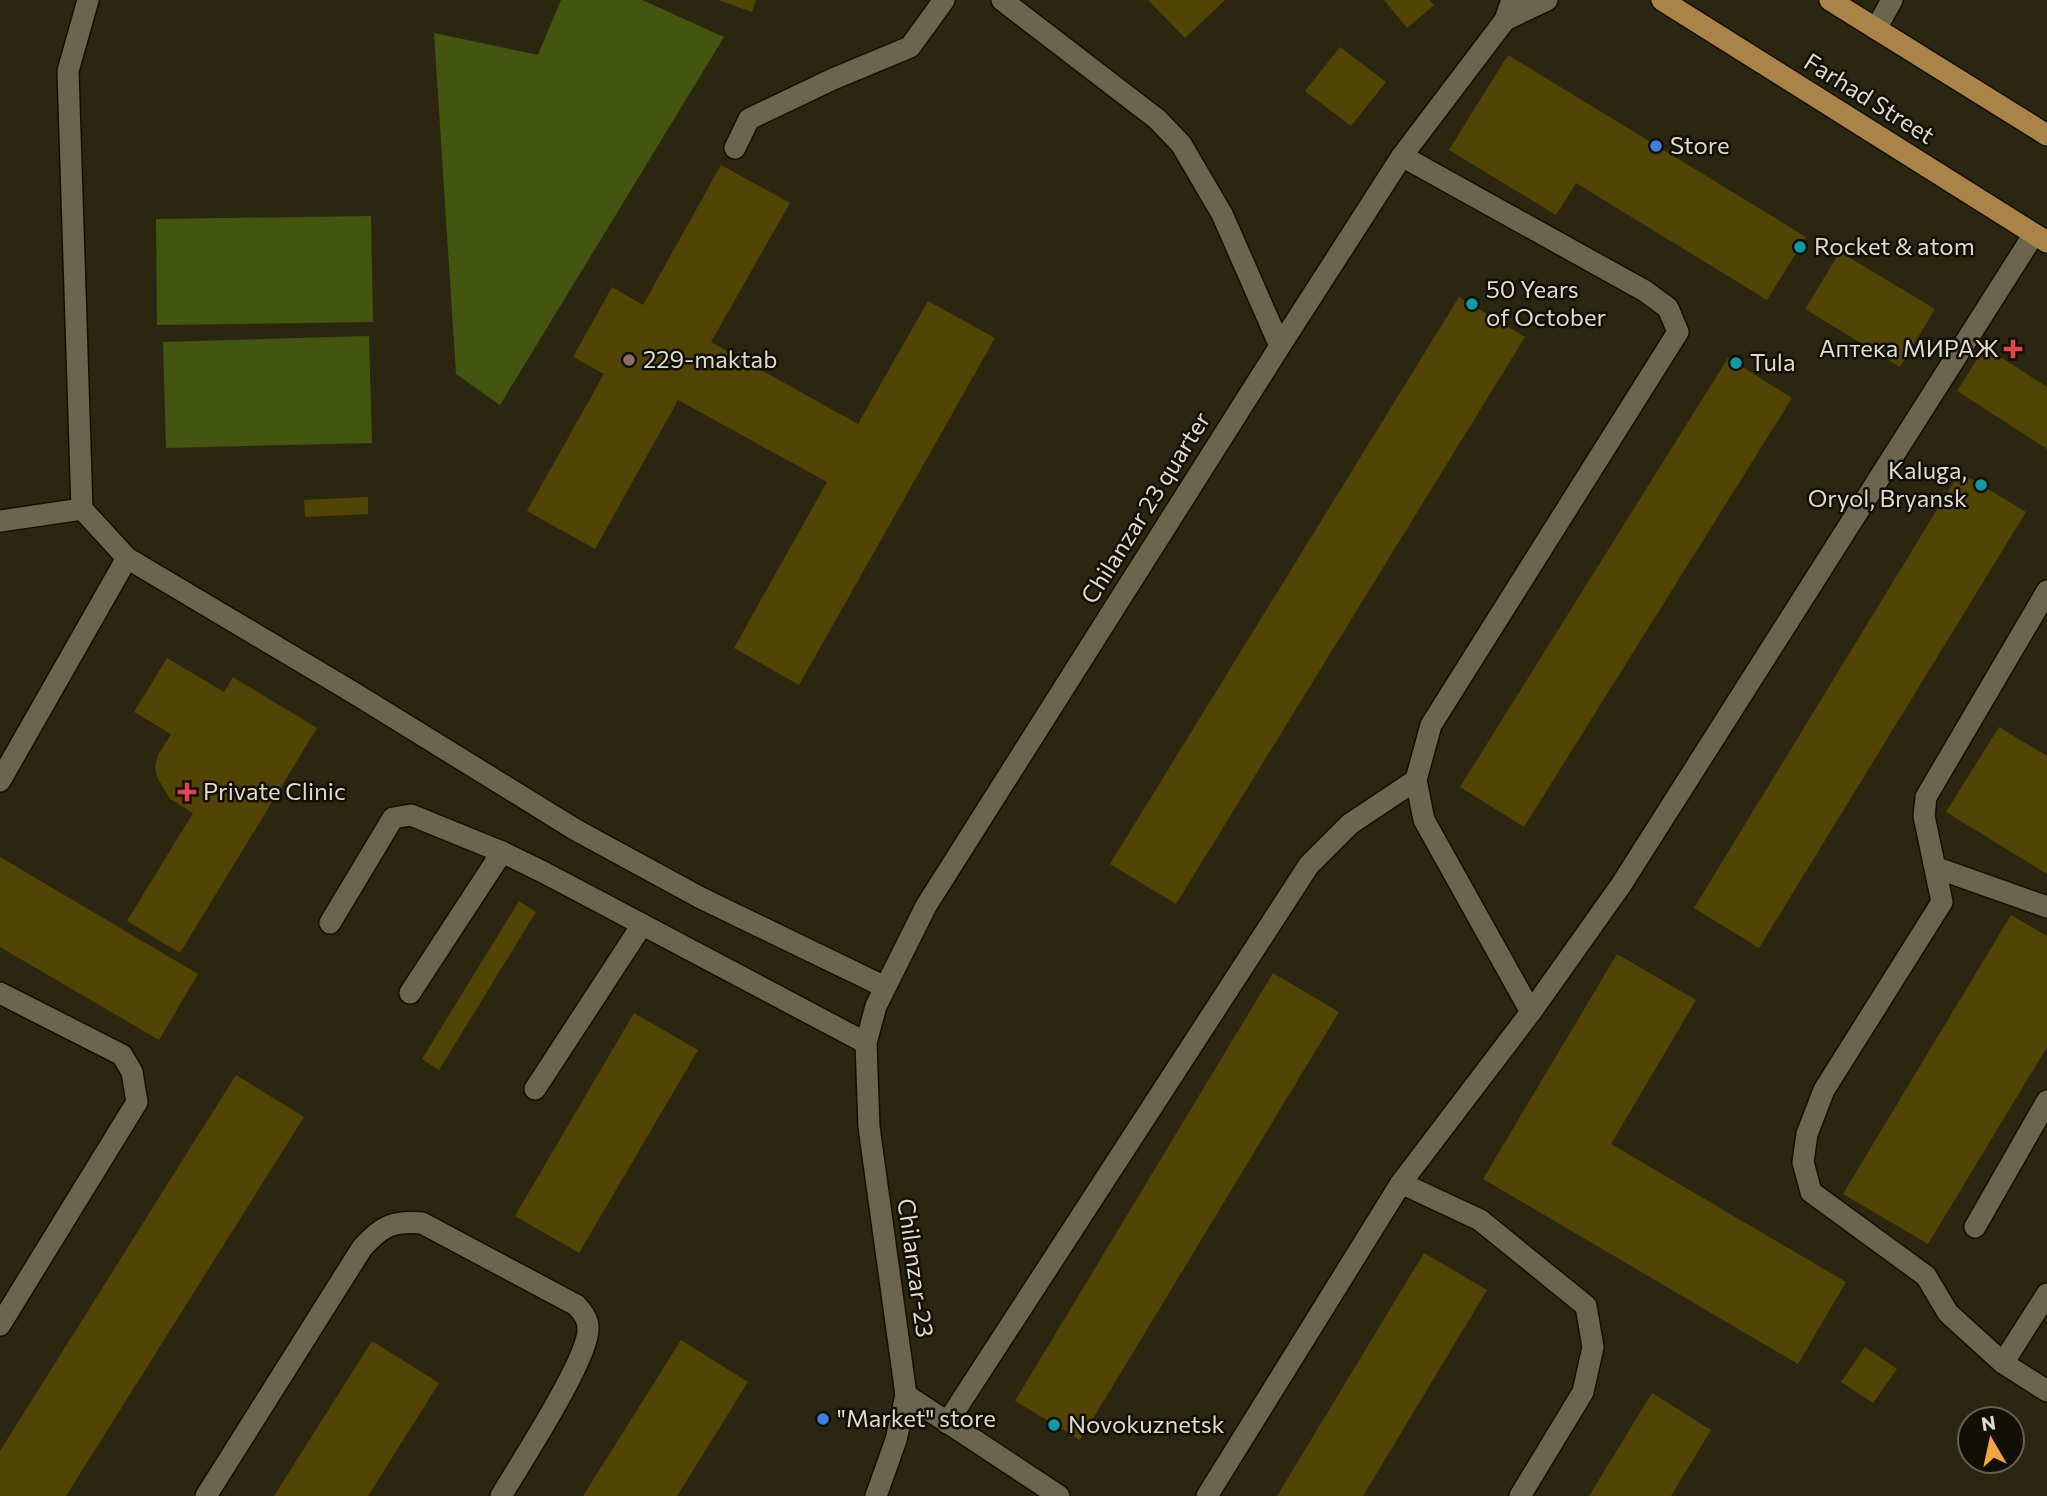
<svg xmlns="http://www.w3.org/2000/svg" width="2047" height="1496" font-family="Commissioner,sans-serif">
<rect width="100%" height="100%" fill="#2b2610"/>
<g fill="#445510">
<path d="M561,0h81l82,37 -224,368 -44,-31 -22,-341 104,22z"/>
<path d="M371,216l2,106 -216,3 -1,-106z"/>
<path d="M369,336l3,107 -206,5 -3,-106z"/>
</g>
<g fill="#524405">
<path d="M718,0h38l-4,12z"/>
<path d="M1148,0h77l-40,38z"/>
<path d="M1384,0h45l5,5 -27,23z"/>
<path d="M1340,47l46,35 -35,44 -46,-35z"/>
<path d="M1508,55l298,182 -39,63 -191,-117 -20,32 -107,-65z"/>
<path d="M721,165l69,38 -79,139 147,82 70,-123 67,37 -196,347 -65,-37 93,-166 -149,-82 -83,149 -68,-38 77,-137 -31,-17 39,-70 31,18z"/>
<path d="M1840,252l95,57 -35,58 -95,-58z"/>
<path d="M1459,297l66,40 -349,567 -66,-40z"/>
<path d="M1985,347l62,40v62l-90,-58z"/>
<path d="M1728,358l64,40 -268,429 -64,-40z"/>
<path d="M1960,472l66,40 -267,436 -65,-40z"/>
<path d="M368,497v17l-63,3 -1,-17z"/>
<path d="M167,658l57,34 9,-15 84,51 -137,225 -53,-32 66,-108 -23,-14 -13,-22 -2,-11 3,-11 13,-21 -37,-22z"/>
<path d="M1999,727l48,29v118l-101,-62z"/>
<path d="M0,857l198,117 -39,66 -159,-93z"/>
<path d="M519,901l17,11 -97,158 -17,-11z"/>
<path d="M2011,915l36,21v111l-119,197 -85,-50z"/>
<path d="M1617,954l79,46 -85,144 235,138 -48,82 -315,-185z"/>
<path d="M1273,973l66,39 -259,428 -65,-39z"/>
<path d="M634,1013l64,37 -119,203 -64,-37z"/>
<path d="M236,1075l68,42 -238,379h-66v-45z"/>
<path d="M1424,1253l63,37 -124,206h-86z"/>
<path d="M681,1340l67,42 -71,114h-94z"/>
<path d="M372,1341l67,42 -71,113h-94z"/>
<path d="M1865,1347l32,22 -24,34 -32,-21z"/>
<path d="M1652,1393l59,37 -40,66h-82z"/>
</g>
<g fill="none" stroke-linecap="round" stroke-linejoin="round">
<defs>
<g id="lane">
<path d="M88,0l-20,71 14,438 45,49 227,135 222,137 125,68 184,89"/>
<path d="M1002,0l155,119 24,25 41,70 58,132"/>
<path d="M1876,29l16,-29"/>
<path d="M735,148l14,-29 84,-40 77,-32 34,-47"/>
<path d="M1402,156l243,135 23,17 10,24 -247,393 -15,55 8,40 107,192"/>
<path d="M0,521l82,-12"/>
<path d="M2047,591l-121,206 -2,19 18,86 -118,188 -17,44 -4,28 8,30 115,84 22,37 55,50 44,28"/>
<path d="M0,781l127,-223"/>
<path d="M1937,868l110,39"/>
<path d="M330,923l63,-105 18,-3 91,37 43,21 321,170"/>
<path d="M0,993l122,62 10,17 5,30 -137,223"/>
<path d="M410,993l92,-141"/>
<path d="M535,1089l107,-164"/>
<path d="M1401,1183l79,37 106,86 7,41 -10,45 -63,104"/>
<path d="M1975,1227l72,-126"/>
<path d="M2003,1363l44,-69"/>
<path d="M906,1395l153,101"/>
<path d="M947,1423l362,-558 41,-41 66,-44"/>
<path d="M206,1496l156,-248c19,-21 30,-28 60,-25l154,82c6,7 12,13 12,23 2,29 -69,137 -87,168"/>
<path d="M1207,1496l194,-313 130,-171 90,-127 413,-651"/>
</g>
<g id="street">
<path d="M1505,20l42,-20"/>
<path d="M876,1496l20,-56 10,-45 -37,-268 -3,-84 10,-37 50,-100 354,-560 122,-190 103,-136 7,-20"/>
</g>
<g id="primary">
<path d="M1662,0l385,242"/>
<path d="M1830,0l217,135"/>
</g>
</defs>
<use href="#lane" stroke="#140e00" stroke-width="24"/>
<use href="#street" stroke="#140e00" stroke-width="24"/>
<use href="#primary" stroke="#140e00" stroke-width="24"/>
<use href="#lane" stroke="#6b654d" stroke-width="21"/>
<use href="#street" stroke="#6b654d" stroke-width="21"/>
<use href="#primary" stroke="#aa8349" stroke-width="21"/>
</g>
<g fill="#3f7fe0" stroke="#110f06" stroke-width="2.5">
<circle cx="1656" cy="146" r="7"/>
<circle cx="823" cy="1419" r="7"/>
</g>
<g fill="#0f9aa8" stroke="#110f06" stroke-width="2.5">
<circle cx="1800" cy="247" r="7"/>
<circle cx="1472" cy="304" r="7"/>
<circle cx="1736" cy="363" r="7"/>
<circle cx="1981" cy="485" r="7"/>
<circle cx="1054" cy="1425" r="7"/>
</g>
<g fill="#e0444e" stroke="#110f06" stroke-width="2.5">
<path d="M2009.5 338.5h7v7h7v7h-7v7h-7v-7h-7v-7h7z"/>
<path d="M183.5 781.5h7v7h7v7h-7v7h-7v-7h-7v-7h7z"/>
</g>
<circle fill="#8d6e63" stroke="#110f06" stroke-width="2.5" cx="629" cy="360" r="7"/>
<g text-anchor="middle" stroke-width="5" stroke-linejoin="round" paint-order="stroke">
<g font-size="24" fill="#dfdcce" stroke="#110f06">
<text transform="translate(1869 99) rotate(32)" y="8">Farhad Street</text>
<text transform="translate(1146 508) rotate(-58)" y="8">Chilanzar 23 quarter</text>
<text transform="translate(915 1268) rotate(82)" y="8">Chilanzar-23</text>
</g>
<g font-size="24" fill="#dfdcce" stroke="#110f06" text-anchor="start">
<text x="1670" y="154">Store</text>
<text x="1814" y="255">Rocket &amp; atom</text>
<text x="1486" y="298">50 Years<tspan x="1486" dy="28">of October</tspan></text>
<text x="1999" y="357" text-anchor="end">Аптека МИРАЖ</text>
<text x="643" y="368">229-maktab</text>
<text x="1750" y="371">Tula</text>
<text x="1967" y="479" text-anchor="end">Kaluga,<tspan x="1967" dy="28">Oryol, Bryansk</tspan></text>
<text x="203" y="800">Private Clinic</text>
<text x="837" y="1427">"Market" store</text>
<text x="1068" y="1433">Novokuznetsk</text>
</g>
</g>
<g transform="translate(1991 1440) rotate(351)"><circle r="33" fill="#110f06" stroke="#636156" stroke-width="2"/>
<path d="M0-5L12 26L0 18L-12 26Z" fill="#f3a443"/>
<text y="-10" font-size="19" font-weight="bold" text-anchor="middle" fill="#dfdcce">N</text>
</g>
</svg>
